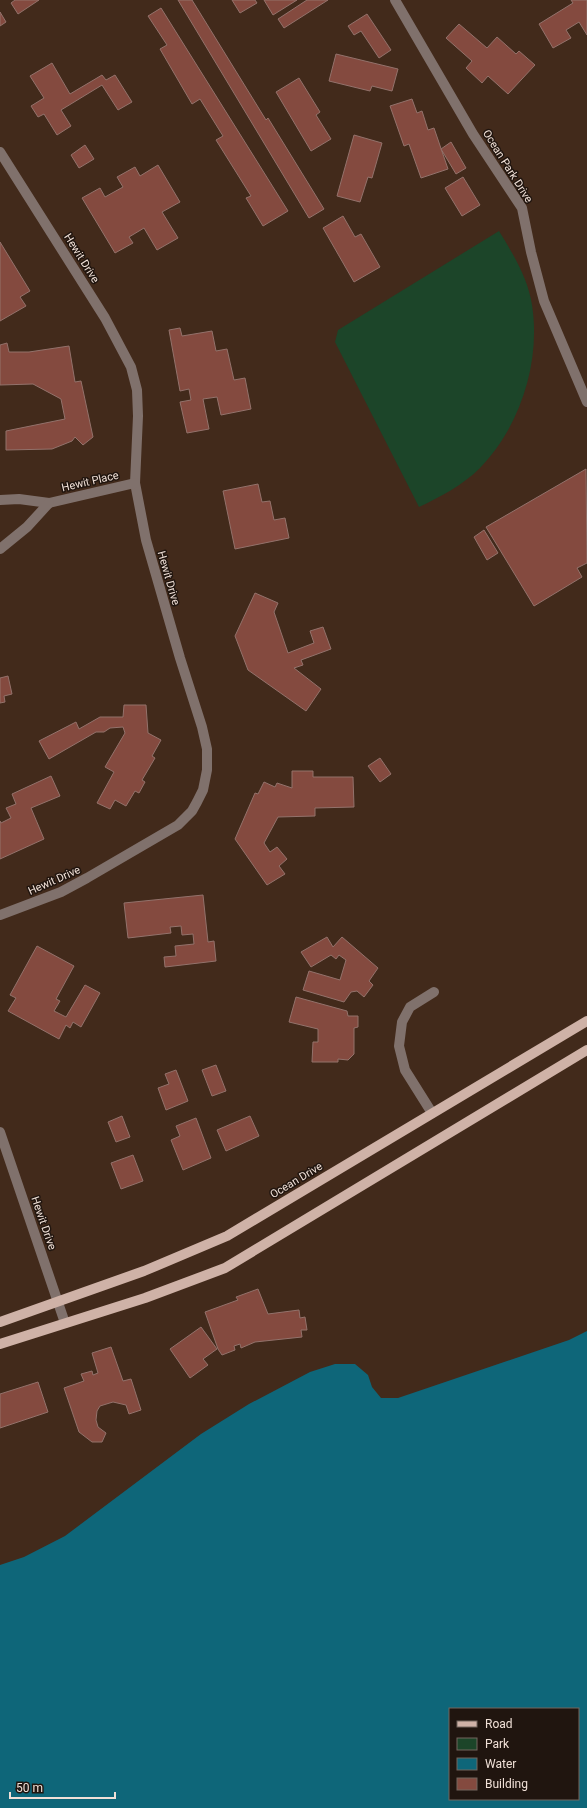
<svg xmlns="http://www.w3.org/2000/svg" width="587" height="1808" font-family="Roboto,sans-serif">
<rect width="100%" height="100%" fill="#422a1b"/>
<path fill="#1c4529" d="M499,231c14,23 29,47 33,74 9,57 -12,122 -52,163 -17,17 -40,29 -61,39l-84,-165 3,-12z"/>
<path fill="#0e6679" fill-rule="evenodd" d="M587,1331v477h-587v-243l24,-8 41,-21 136,-102 48,-30 61,-32 25,-8h20l13,11 4,12 9,11h17l171,-58zM450,1709h128v90h-128z"/>
<g fill="#844a3f" stroke="#93726b">
<path d="M15,0h24l-21,14 -7,-11z"/>
<path d="M178,0h14l74,120 2,-2 56,91 -15,9z"/>
<path d="M232,0h23l2,3 -17,10z"/>
<path d="M264,0h33l-24,15z"/>
<path d="M307,0h21l-44,28 -6,-9z"/>
<path d="M571,0h16v35l-8,-13 -13,8 5,8 -18,10 -14,-24 34,-21z"/>
<path d="M161,8l127,203 -25,15 -17,-28 5,-2 -35,-56 7,-4 -23,-37 -8,5 -32,-55 7,-4 -19,-29z"/>
<path d="M0,12l6,10 -6,4z"/>
<path d="M367,14l24,36 -12,8 -18,-27 -7,4 -6,-9z"/>
<path d="M459,24l28,24 10,-11 19,17 3,-3 16,14 -27,29 -20,-18 -6,7 -16,-15 6,-7 -26,-23z"/>
<path d="M336,54l62,15 -6,22 -20,-5 -2,5 -41,-10z"/>
<path d="M52,63l18,31 32,-19 4,5 9,-5 17,27 -14,8 -16,-25 -41,25 10,16 -14,9 -13,-21 -6,3 -7,-11 13,-8 -14,-22z"/>
<path d="M299,78l21,34 -4,3 15,24 -20,12 -35,-59z"/>
<path d="M412,99l5,14 5,-2 6,19 6,-2 14,41 -27,9 -12,-34 -5,2 -14,-40z"/>
<path d="M354,135l28,8 -10,35 -4,-1 -8,25 -23,-6z"/>
<path d="M451,142l15,26 -10,6 -15,-25z"/>
<path d="M85,145l9,14 -15,9 -8,-13z"/>
<path d="M158,165l22,37 -18,10 16,26 -21,12 -13,-22 -15,9 4,6 -18,10 -33,-55 18,-10 5,9 18,-10 -6,-10 18,-10 5,9z"/>
<path d="M463,177l17,28 -18,11 -17,-28z"/>
<path d="M343,216l12,21 6,-3 19,33 -26,15 -31,-54z"/>
<path d="M0,242l30,49 -10,6 6,9 -26,15z"/>
<path d="M180,328l2,8 30,-5 4,20 11,-2 7,31 11,-2 6,31 -30,6 -4,-18 -14,2 6,30 -22,4 -7,-31 11,-2 -2,-11 -9,2 -11,-61z"/>
<path d="M7,343l2,9h20l40,-6 6,36 6,-1 12,56 -10,8 -8,-8 -3,4 -20,8 -46,1v-19l59,-12 -4,-20 -28,-15 -33,1v-40z"/>
<path d="M586,469l1,94 -10,5 5,9 -48,29 -48,-79z"/>
<path d="M258,484l4,18 8,-1 4,19 11,-2 4,20 -54,11 -12,-58z"/>
<path d="M484,530l14,23 -11,7 -13,-23z"/>
<path d="M255,593l23,10 -4,9 14,41 26,-10 -4,-12 13,-4 8,22 -30,11 2,5 -9,3 27,21 -15,22 -58,-41 -13,-34z"/>
<path d="M8,676l4,18 -8,2 1,6 -5,1v-25z"/>
<path d="M124,705h22l2,28 13,7 -9,16 3,2 -13,22 3,2 -6,11 -4,-2 -9,15 -11,-6 -5,9 -13,-6 17,-31 -9,-5 20,-34 -2,-6 -13,1 -6,4h-8l-47,27 -10,-18 37,-19 3,7 21,-12h23z"/>
<path d="M380,758l11,16 -11,8 -12,-16z"/>
<path d="M292,771h21v6h40l1,30 -39,1v8l-37,1 -14,26 6,9 7,-5 10,12 -8,7 6,8 -18,11 -32,-46 20,-46 3,1 6,-12 11,5 2,-4 15,5z"/>
<path d="M51,776l9,20 -29,12 13,31 -44,20v-38l1,2 10,-5 -5,-10 10,-4 -4,-10z"/>
<path d="M203,895l5,47 6,-1 2,20 -51,6 -1,-10 12,-1 -1,-10 19,-2 -1,-10 -11,1 -1,-9 -11,1 1,6 -43,5 -4,-35z"/>
<path d="M327,937l6,10 9,-10 36,31 -9,13 4,4 -9,12 -7,-6 -6,1 -7,10 -41,-12 6,-19 31,9 6,-20 -7,-5 -3,4 -5,-4 -20,12 -10,-15z"/>
<path d="M37,946l37,20 -18,33 4,2 -6,10 12,6 19,-32 15,8 -19,34 -8,-5 -3,6 -4,-3 -7,14 -51,-28 8,-13 -6,-3z"/>
<path d="M296,997l51,14 1,5h10v11l-4,1v26l-6,6 -10,-1v3h-26l1,-20h5v-13l-29,-7z"/>
<path d="M216,1065l10,26 -14,5 -10,-26z"/>
<path d="M176,1070l12,31 -22,9 -8,-22 11,-4 -4,-10z"/>
<path d="M122,1116l8,21 -14,5 -8,-20z"/>
<path d="M250,1116l9,20 -33,15 -9,-21z"/>
<path d="M196,1118l15,40 -28,12 -12,-30 9,-4 -4,-10z"/>
<path d="M133,1155l10,26 -22,8 -10,-26z"/>
<path d="M258,1289l10,25 31,-4 1,8 5,-1 2,13h-6l1,7 -47,5 -14,6 -1,-4 -6,2 1,4 -13,5 -4,-6 -13,-37 33,-12 -2,-3z"/>
<path d="M201,1327l16,22 -14,10 5,6 -18,13 -20,-29z"/>
<path d="M111,1347l12,34 8,-2 10,31 -12,4 -3,-9 -13,-3 -13,4 -3,5 -1,9 2,7 8,6 -4,9h-10l-13,-10 -15,-44 20,-7 -3,-7 11,-3 1,4 5,-2 -6,-20z"/>
<path d="M38,1382l10,30 -48,16v-34z"/>
</g>
<g fill="none" stroke-linecap="round" stroke-linejoin="round">
<g stroke="#80716c" stroke-width="10">
<path d="M395,0l78,134 49,74 9,44 13,49 43,101"/>
<path d="M0,152l105,166 26,49 6,23 1,26 -3,67 11,57 34,118 22,69 5,22v21l-4,20 -6,12 -5,9 -14,14 -91,53 -26,14 -61,23"/>
<path d="M0,500l19,-1 30,4 86,-20"/>
<path d="M0,549l27,-22 22,-24"/>
<path d="M432,1113l-27,-43 -6,-24 3,-24 8,-15 24,-15"/>
<path d="M0,1132l65,191"/>
</g>
<g stroke="#cfb2a7" stroke-width="10">
<path d="M0,1322l144,-51 83,-35 360,-215"/>
<path d="M0,1344l145,-46 80,-30 362,-218"/>
</g>
</g>
<g text-anchor="middle" stroke-width="3" stroke-linejoin="round" paint-order="stroke">
<g font-size="11" fill="#f0e0d7" stroke="#20150f">
<text transform="translate(508 166) rotate(58)" y="4">Ocean Park Drive</text>
<text transform="translate(82 258) rotate(58)" y="4">Hewit Drive</text>
<text transform="translate(90 481) rotate(-13)" y="4">Hewit Place</text>
<text transform="translate(169 578) rotate(74)" y="4">Hewit Drive</text>
<text transform="translate(54 880) rotate(-24)" y="4">Hewit Drive</text>
<text transform="translate(296 1180) rotate(-31)" y="4">Ocean Drive</text>
<text transform="translate(44 1223) rotate(71)" y="4">Hewit Drive</text>
</g>
</g>
<rect x="449" y="1708" width="130" height="92" fill="#20150f" stroke="#73665f"/>
<rect x="457" y="1721" width="20" height="6" fill="#cfb2a7" stroke="#73665f"/>
<text x="485" y="1728" font-size="12" fill="#f0e0d7">Road</text>
<rect x="457" y="1738" width="20" height="12" fill="#1c4529" stroke="#73665f"/>
<text x="485" y="1748" font-size="12" fill="#f0e0d7">Park</text>
<rect x="457" y="1758" width="20" height="12" fill="#0e6679" stroke="#73665f"/>
<text x="485" y="1768" font-size="12" fill="#f0e0d7">Water</text>
<rect x="457" y="1778" width="20" height="12" fill="#844a3f" stroke="#73665f"/>
<text x="485" y="1788" font-size="12" fill="#f0e0d7">Building</text>
<path d="M10 1792v6h105v-6" fill="none" stroke="#f0e0d7" stroke-width="2"/>
<text x="16" y="1792" font-size="12" fill="#f0e0d7" stroke="#20150f" stroke-width="3" paint-order="stroke">50 m</text>
</svg>
